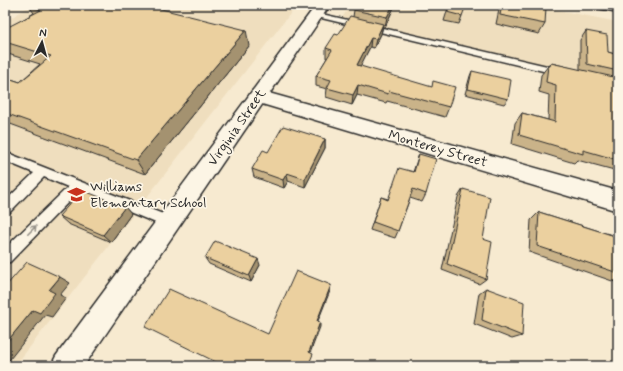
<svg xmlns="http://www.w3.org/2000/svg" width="623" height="371" font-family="Mynerve,sans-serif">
<rect width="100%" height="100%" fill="#f7ead0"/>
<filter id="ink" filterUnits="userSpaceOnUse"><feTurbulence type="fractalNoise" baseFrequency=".025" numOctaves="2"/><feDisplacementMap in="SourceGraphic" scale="8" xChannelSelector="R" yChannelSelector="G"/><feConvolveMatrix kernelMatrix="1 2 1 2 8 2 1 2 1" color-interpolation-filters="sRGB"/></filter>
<g filter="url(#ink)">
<g fill="#efdebe">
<path d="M31,5h266l-282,361h-10v-344z"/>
<path d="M350,5h182l86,17v60l-276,-64z"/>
</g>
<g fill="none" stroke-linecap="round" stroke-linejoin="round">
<defs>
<g id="lane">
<path d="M313,12l247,57 5,3 -5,3 -247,-59z"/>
<path d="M5,152l168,66 1,4 -1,4 -5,2 -89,-37 -69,71 -5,1v-15l63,-61 -24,-10 -35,36 -4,1v-13l29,-28 -29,-12z"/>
</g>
<path id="street" d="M258,90l360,101v20l-366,-110 -3,-5 3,-5z"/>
<g id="secondary">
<path d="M316,5h14l-246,361h-33l5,-10z"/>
<path d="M595,5h23v7l-21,-4z"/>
</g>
</defs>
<use href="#lane" stroke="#2b2b2b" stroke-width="3"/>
<use href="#street" stroke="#2b2b2b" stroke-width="3"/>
<use href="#secondary" stroke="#2b2b2b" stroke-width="3"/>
<use href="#lane" fill="#fcf5e5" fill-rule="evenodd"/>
<use href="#street" fill="#fcf5e5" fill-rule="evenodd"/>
<use href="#secondary" fill="#fcf5e5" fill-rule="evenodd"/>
</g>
<g fill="#cab389" stroke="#2b2b2b">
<path d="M357,5h38l-10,22h-2l-2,7 -7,14 -4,-1 -10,19 89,41 -4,10 -58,-16 -1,2 -29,-8 -5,10 -26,-8 1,-8 -11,-3v-10l11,-18h-1v-10l12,-13 15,-18 1,-7z"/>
<path d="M449,5l13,11 -3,8 -15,-3z"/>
<path d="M500,5h39l6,19 -6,10 -43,-10z"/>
<path d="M29,6l220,40 -104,128 -140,-52v-45l15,5 20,-18 -32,-10 -3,-4v-20l29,-17z"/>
<path d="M586,31l22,21 10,3v116l-41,-11 -3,3 -62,-19 3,-21 7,-10 26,7 1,-25 -10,-3 2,-17 7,-9h1l2,-3 29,7v-30z"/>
<path d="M472,71l36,28 -4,5 -39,-10 5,-18z"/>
<path d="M325,139v9l-20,39 -17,-6 -4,7 -30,-11 -2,-8 16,-17z"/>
<path d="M419,154l7,40 -4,8 -12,-4 -12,33 -3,7 -25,-8 11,-33 7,2 25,-27z"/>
<path d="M463,189l20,50 3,40 -7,5 -37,-14 16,-73z"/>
<path d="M125,207l6,7 -20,28 -43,-18 -9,-8z"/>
<path d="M539,212l79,25v46l-89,-31 2,-32z"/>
<path d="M205,258l55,7 -9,17 -42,-18z"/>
<path d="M486,288l36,48 -10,3 -38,-15 5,-31z"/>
</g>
<g fill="#a4926f" stroke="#2b2b2b">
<path d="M393,5h2l-10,22 2,-10z"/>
<path d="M383,24l-2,10 -7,14 2,-9z"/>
<path d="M246,30l3,16 -104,128 -9,-14z"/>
<path d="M371,38l-1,9 -14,28 1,-10z"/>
<path d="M358,85l-1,10 -5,10 1,-10z"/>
<path d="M325,139v9l-20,39v-8z"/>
<path d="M287,173l1,8 -4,7 -1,-8z"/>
<path d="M125,207l6,7 -20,28 -8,-7z"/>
<path d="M258,259l2,6 -9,17 -2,-6z"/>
<path d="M60,277l10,6 -10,12 6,3 -14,19 -7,-2 -39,49h-1v-20z"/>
<path d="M331,285l-1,6 -14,35 1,-5z"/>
<path d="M320,322v5l-11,29v-4z"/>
</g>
<g fill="#ebd09f" stroke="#2b2b2b">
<path d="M31,5h114l101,25 -110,130 -131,-47v-36l15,5 31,-26 -46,-14v-12l3,-3 33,-17 -12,-4z"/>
<path d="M357,5h36l-6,12 -33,-7z"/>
<path d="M449,5h17l-4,11 -15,-4z"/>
<path d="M502,5h37l7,2 -1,17 -45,-9z"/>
<path d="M350,16l33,8 -7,15 -5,-1 -14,27 75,22 1,-6 22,6 -6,20 -60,-16 -1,3 -30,-9 -5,10 -26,-7 4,-8 -15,-4 16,-26 -6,-2 9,-14 3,1z"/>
<path d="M586,31l21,4 1,17 10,3v16l-31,-7z"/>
<path d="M551,63l67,15v82l-35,-10v4l-64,-19 3,-22 33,9 1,-37 -10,-3 2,-16h2z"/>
<path d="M472,71l39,9 -3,19 -40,-10z"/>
<path d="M283,126l42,13 -20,40 -18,-6 -4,7 -31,-11 11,-19 5,2z"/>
<path d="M419,154l17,5 -10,35 -13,-5 -15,42 -25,-9 8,-25 7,3 11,-32 15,4z"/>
<path d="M463,189l27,8 -7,42 9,3 -6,37 -39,-15z"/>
<path d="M82,190l43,17 -22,28 -44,-19z"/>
<path d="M539,212l79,25v36l-81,-27z"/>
<path d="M215,241l43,18 -9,17 -44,-18z"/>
<path d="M27,262l33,15 -11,13 6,3 -15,20 -7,-3 -28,34v-47l1,-1h-1v-9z"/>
<path d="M296,271l35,14 -14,36 3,1 -11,30 4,2 -5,12h-84l-79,-39 24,-38 99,45z"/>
<path d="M486,288l38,14 -2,34 -40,-16z"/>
</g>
<defs><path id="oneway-shaft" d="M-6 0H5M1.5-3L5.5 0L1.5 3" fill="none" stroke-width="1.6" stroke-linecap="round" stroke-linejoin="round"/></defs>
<use stroke="#949088" href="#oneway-shaft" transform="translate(32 230) rotate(-45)"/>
</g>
<defs>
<symbol id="school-bare" viewBox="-9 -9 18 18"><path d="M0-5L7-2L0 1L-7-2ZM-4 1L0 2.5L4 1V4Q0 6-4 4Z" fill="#c8321e" stroke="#fcf5e5" stroke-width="2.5" paint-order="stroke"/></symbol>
</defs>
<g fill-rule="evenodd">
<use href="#school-bare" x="64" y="182" width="25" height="25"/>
</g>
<g text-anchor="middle" stroke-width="3.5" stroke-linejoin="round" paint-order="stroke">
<g font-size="14" fill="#2b2b2b" stroke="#fcf5e5">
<text transform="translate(236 127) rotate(-55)" y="5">Virginia Street</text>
<text transform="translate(438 148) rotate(16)" y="5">Monterey Street</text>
</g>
<g font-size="14" fill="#2b2b2b" stroke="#fcf5e5" text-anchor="start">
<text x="90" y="191">Williams<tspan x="90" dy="16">Elementary School</tspan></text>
</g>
</g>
<rect width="623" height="371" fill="none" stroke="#fcf5e5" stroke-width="20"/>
<rect x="10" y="10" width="603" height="351" fill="none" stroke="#2b2b2b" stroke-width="1.5" filter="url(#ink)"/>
<g transform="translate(42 42) rotate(6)" stroke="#fcf5e5" stroke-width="3" paint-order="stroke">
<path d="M0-3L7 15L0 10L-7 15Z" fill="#2b2b2b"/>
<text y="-6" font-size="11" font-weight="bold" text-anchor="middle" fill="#2b2b2b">N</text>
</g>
</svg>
